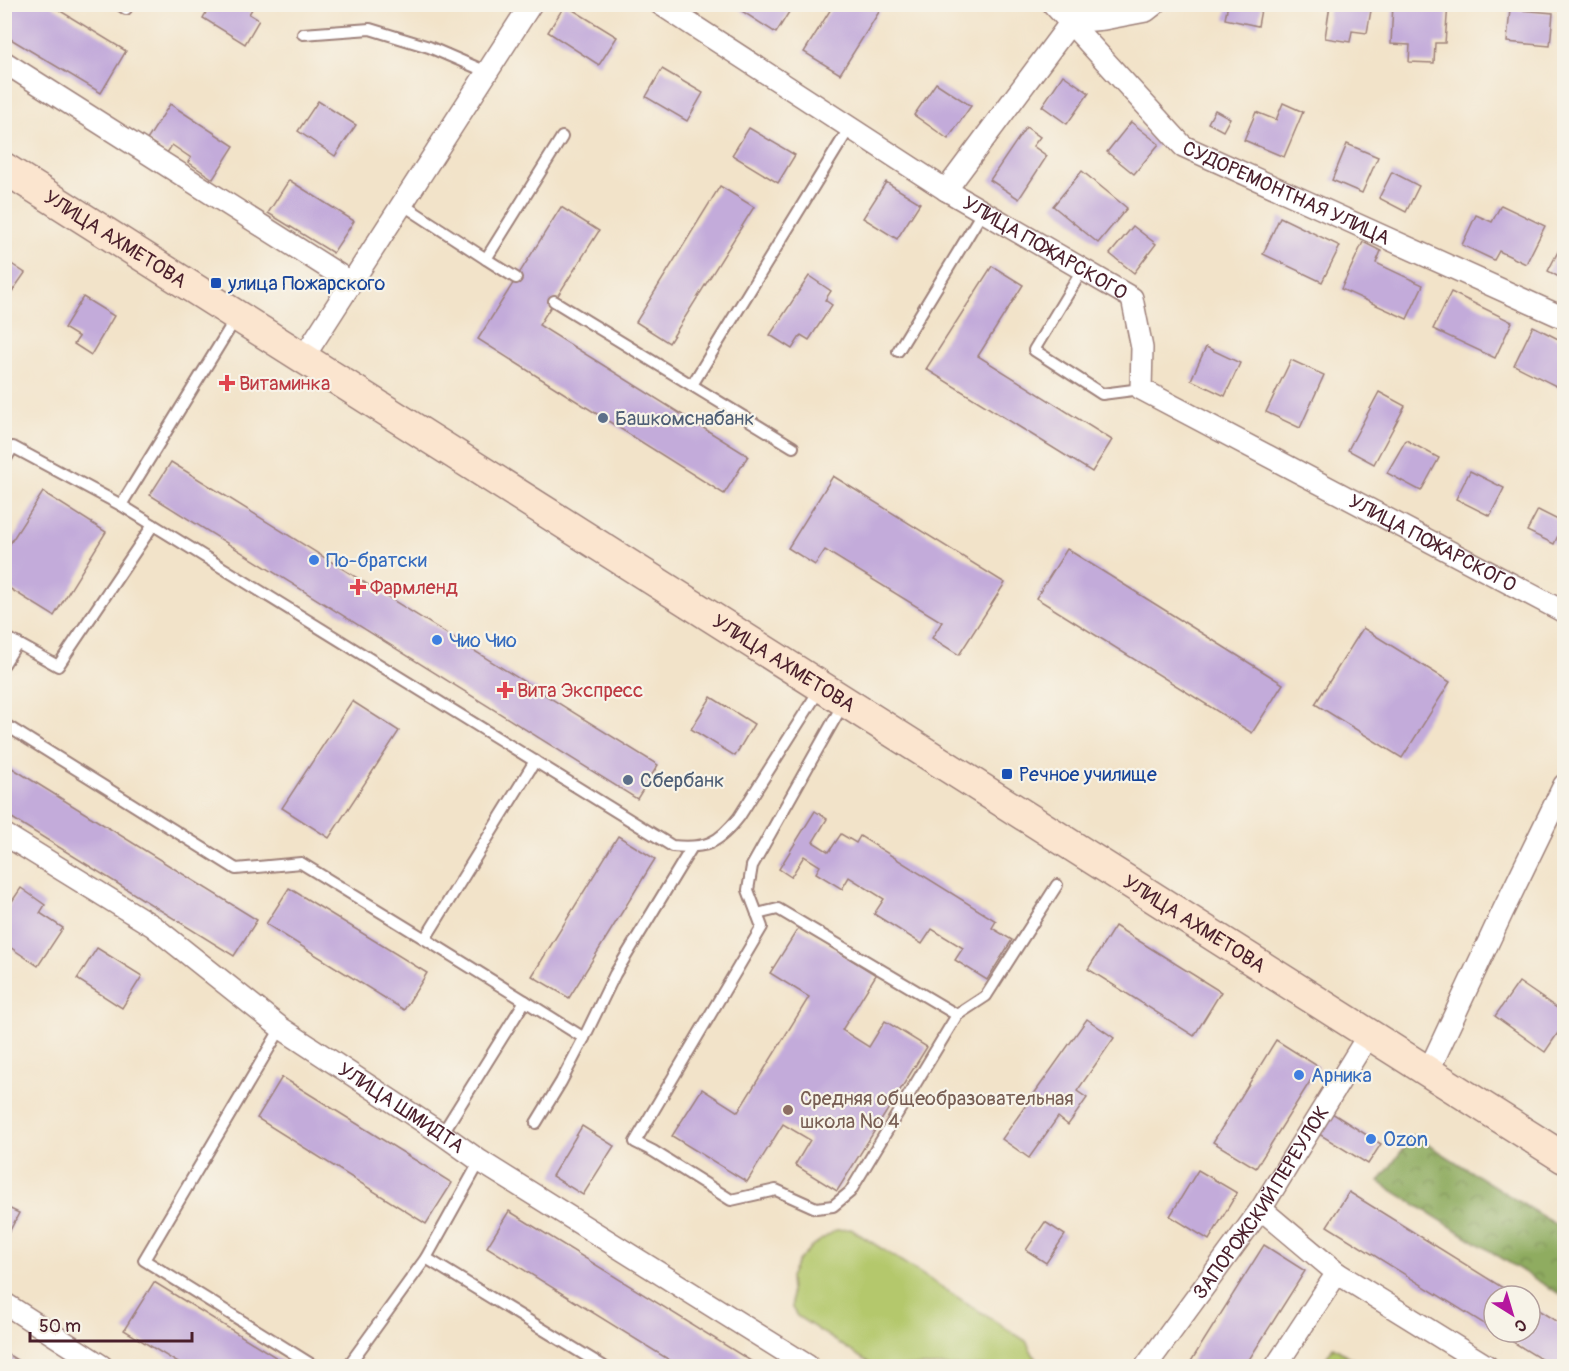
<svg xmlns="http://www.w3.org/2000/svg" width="1569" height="1371" font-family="Pangolin,sans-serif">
<defs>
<pattern id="grass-tufts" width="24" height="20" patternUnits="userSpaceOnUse" patternTransform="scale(1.5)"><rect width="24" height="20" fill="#b4c86c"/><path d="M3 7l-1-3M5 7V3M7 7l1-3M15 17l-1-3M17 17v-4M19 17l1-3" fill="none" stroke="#9cab5e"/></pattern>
<pattern id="forest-crowns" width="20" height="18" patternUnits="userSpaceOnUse" patternTransform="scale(1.5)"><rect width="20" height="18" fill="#8fac60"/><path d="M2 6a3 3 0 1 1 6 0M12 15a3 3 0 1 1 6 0" fill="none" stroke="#778b4f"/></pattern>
</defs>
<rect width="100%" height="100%" fill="#f7f3e8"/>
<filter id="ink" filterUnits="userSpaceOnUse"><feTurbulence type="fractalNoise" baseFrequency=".0167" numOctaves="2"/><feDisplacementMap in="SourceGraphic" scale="12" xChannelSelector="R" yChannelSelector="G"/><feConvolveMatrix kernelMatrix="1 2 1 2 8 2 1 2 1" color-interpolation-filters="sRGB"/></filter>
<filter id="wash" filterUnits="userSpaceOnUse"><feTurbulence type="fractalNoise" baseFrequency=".008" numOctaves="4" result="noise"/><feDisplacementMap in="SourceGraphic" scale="24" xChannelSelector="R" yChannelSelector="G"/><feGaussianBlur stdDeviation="1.35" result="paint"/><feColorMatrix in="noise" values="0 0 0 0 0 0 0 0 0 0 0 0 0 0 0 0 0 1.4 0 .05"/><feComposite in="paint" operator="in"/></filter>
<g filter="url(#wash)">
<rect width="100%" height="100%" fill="#f2e3c9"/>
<path fill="url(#grass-tufts)" stroke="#7f744c" stroke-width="1.5" d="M1333,1347l32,19h-44z"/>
<path fill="url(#forest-crowns)" stroke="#6c6646" stroke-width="1.5" d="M1413,1135l151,95v67l-185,-115z"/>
<path fill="#b4c86c" stroke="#7f744c" stroke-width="1.5" d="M851,1229l175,112 10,19 1,6h-163l-77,-50 -5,-8 -2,-31 8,-16 14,-15 24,-16z"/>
<g id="blocks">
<g fill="#c3abda">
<path d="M4,4h45l77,47 -25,42 -97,-58z"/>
<path d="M211,4h44l-6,10 10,6 -14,24 -42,-26z"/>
<path d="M731,4h63l-18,29z"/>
<path d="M834,4h50l-44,70 -36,-22z"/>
<path d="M1228,4h34l-4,22 -33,-7z"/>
<path d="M1393,4h55l-3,39h-10l-1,20 -25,-1 1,-17 -19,-1z"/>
<path d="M565,5l52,32 -18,28 -51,-33z"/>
<path d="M1330,5h42l-5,28 -15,-2 -2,11 -25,-4z"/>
<path d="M1510,9l43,4 -3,33 -43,-4z"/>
<path d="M662,69l41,24 -16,28 -41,-24z"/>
<path d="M1063,75l26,18 -22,31 -25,-18z"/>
<path d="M936,83l35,23 -23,33 -34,-24z"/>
<path d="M318,101l38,24 -21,31 -37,-25z"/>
<path d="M1283,103l20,9 -19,45 -40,-17 12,-28 20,8z"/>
<path d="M170,104l64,42 -21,33 -25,-17 3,-4 -19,-13 -5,8 -20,-13z"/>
<path d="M1215,110l15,8 -7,13 -15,-8z"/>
<path d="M1131,122l28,22 -25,30 -27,-22z"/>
<path d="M1026,127l14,10 -7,9 14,10 -28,43 -29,-19z"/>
<path d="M749,128l46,27 -17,28 -46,-28z"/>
<path d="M1347,144l31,13 -16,36 -30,-13z"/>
<path d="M1082,171l45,37 -29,35 -45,-37z"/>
<path d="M1392,172l27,14 -13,26 -27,-14z"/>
<path d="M289,180l65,41 -21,32 -65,-40z"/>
<path d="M886,182l34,21 -23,36 -34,-21z"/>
<path d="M720,186l34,21 -85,136 -33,-21z"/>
<path d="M1501,205l44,21 -19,38 -27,-13 -5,9 -32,-15 14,-30 16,7z"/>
<path d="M561,207l38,24 -60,94 209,131 -24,38 -246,-155z"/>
<path d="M1280,217l60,29 -18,36 -59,-28z"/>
<path d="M1133,226l23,18 -22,29 -24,-19z"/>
<path d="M1564,240v40l-16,-9z"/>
<path d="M1363,242l18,9 -5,12 47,22 -16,34 -66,-30z"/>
<path d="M4,259l21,14 -21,30z"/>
<path d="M992,266l31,19 -45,71 134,84 -20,32 -166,-103z"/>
<path d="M809,276l22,15 -6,9 7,5 -23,35 -8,-5 -9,14 -22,-14z"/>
<path d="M1451,292l61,30 -17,36 -62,-29z"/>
<path d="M83,297l31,19 -23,39 -17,-11 5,-7 -15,-9z"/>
<path d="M1533,326l31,16v48l-50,-25z"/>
<path d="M1206,347l34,16 -15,33 -34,-16z"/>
<path d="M1291,360l33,15 -24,53 -34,-16z"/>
<path d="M1379,392l26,14 -31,58 -26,-14z"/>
<path d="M1406,440l33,18 -18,33 -34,-18z"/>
<path d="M171,462l487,303 -21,34 -487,-304z"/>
<path d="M1470,471l34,17 -14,28 -34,-17z"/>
<path d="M833,476l172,107 -46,72 -27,-17 10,-16 -117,-72 -10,15 -27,-17z"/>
<path d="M43,492l63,40 -52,84 -50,-31v-32z"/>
<path d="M1538,510l26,13 -10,21 -27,-13z"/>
<path d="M1067,549l216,135 -31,49 -216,-135z"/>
<path d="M1363,628l87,54 -48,76 -87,-54z"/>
<path d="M711,697l43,27 -19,32 -44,-27z"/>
<path d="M352,701l47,30 -70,107 -47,-30z"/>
<path d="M4,763l253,157 -23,36 -230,-143z"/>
<path d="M815,811l12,8 -14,23 16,10 12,-18 15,9 4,-7 136,85 -4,7 20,12 -25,40 -32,-20 8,-12 -31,-19 -10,15 -48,-30 10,-15 -35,-22 -7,12 -26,-16 4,-7 -16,-10 -13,21 -12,-8z"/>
<path d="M618,836l37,23 -86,139 -37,-22z"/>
<path d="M21,888l24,17 -5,8 23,15 -25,38 -34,-23v-30z"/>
<path d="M289,888l138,85 -23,37 -138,-86z"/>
<path d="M1115,926l106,66 -27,44 -106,-67z"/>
<path d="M799,927l77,48 -34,55 27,17 16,-26 42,26 -90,144 -42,-26 15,-25 -27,-16 -36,58 -75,-46 30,-47 36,23 71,-115 -39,-24z"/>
<path d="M97,948l45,28 -20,32 -45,-29z"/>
<path d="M1519,982l45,31v11l-19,28 -50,-36z"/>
<path d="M1087,1019l27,19 -37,53 10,7 -19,27 -10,-8 -29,41 -27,-19z"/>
<path d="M1276,1040l43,27 -63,101 -43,-26z"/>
<path d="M282,1077l170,106 -26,41 -169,-106z"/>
<path d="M1332,1113l49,31 -13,20 -49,-30z"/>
<path d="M582,1126l32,20 -31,49 -31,-19z"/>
<path d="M1198,1170l39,23 -28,47 -39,-24z"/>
<path d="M1349,1192l167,104h-22v34l-167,-104z"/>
<path d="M4,1206l15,7 -15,29z"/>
<path d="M509,1211l250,155h-80l-192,-119z"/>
<path d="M1045,1222l20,13 -19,28 -20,-13z"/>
<path d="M1264,1245l41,26 -60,95h-57z"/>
<path d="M154,1282l136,84h-107l-59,-36z"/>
<path d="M1530,1305l34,21v40h-12l-55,-34h33z"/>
<path d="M4,1352l18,11 -2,3h-16z"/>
</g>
</g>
</g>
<g filter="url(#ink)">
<use href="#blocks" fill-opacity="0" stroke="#9e817a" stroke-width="1.5"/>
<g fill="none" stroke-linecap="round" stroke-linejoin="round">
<defs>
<g id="lane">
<path d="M119,4l7,5 3,-5"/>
<path d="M303,34l67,-5 59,18 58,25"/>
<path d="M402,204l84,55 76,-122"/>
<path d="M486,259l30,19"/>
<path d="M1083,269l-49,81 68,44 39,-5"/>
<path d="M554,301l239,146"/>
<path d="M236,318l-115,187 551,341c34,3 46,-2 67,-29l81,-128"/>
<path d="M898,351l85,-140"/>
<path d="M692,385l158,-258"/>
<path d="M4,462l9,-15 108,58"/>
<path d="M4,636l54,30 95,-141"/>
<path d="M4,664l13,-21"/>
<path d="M843,704l-91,162 -4,24 14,37 -127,215 18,9 78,49 45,-10 40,18 17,-2 17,-14 107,-177 29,-19 71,-111"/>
<path d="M4,724l232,145 65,-6 124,76"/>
<path d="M757,914l21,-5 179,106"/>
<path d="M525,1001l59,37 31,-64 77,-127"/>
<path d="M281,1028l-137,232 170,106"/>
<path d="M536,1123l25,-41 23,-44"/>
<path d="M442,1134l83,-133 -100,-62 110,-178"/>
<path d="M426,1258l177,108"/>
<path d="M348,1366l78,-108 54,-97"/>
</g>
<g id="street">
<path id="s1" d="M660,4l286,186 186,108 10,50 -1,41 423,223"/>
<path id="s2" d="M1053,4l130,142 381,172"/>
<path d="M4,62l348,221"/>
<path d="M946,190l125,-168 33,-3 42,-8 9,-7"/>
<path d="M303,358l228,-354"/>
<path id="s3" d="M4,834l149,92 128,102 161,106 38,27 328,205"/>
<path d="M1428,1072l74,-159 62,-128"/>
<path d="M1261,1209l76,64"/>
<path d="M4,1303l98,63"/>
<path id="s4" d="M1146,1366l115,-157 108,-175"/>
<path d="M1276,1366l61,-93 150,93"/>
</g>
<g id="secondary">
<path id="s5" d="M4,168l1560,990"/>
</g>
</defs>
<use href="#lane" stroke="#9e817a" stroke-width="14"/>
<use href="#street" stroke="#9e817a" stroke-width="24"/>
<use href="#secondary" stroke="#9e817a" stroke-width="33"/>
<use href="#lane" stroke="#fff" stroke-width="10"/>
<use href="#street" stroke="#fff" stroke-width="21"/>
<use href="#secondary" stroke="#fbe5cf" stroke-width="30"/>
</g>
</g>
<g fill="#1a4fb4" stroke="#f7f3e8" stroke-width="2">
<rect x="210" y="277" width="12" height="12" rx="3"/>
<rect x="1001" y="768" width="12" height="12" rx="3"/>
</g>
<g fill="#e0444e" stroke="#f7f3e8" stroke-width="2">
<path d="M224 374h6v6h6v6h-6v6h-6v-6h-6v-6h6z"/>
<path d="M355 578h6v6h6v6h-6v6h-6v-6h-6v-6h6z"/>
<path d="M502 681h6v6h6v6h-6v6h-6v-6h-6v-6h6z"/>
</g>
<g fill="#5c6f8a" stroke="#f7f3e8" stroke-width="2">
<circle cx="603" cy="418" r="6"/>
<circle cx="628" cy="780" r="6"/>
</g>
<g fill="#3f7fe0" stroke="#f7f3e8" stroke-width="2">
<circle cx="314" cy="560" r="6"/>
<circle cx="437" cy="640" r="6"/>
<circle cx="1299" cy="1075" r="6"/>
<circle cx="1371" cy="1139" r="6"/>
</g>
<circle fill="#8d6e63" stroke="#f7f3e8" stroke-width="2" cx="788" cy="1110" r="6"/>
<g text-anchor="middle" stroke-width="4.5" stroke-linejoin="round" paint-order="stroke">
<g font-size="20" fill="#4a1f2b" stroke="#f7f3e8">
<text dy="7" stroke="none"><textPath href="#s2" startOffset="306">СУДОРЕМОНТНАЯ УЛИЦА</textPath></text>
<text dy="7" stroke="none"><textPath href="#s5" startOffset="132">УЛИЦА АХМЕТОВА</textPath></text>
<text dy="7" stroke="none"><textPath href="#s1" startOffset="456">УЛИЦА ПОЖАРСКОГО</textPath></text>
<text dy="7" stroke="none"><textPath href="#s1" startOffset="978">УЛИЦА ПОЖАРСКОГО</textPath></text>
<text dy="7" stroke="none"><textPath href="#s5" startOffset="924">УЛИЦА АХМЕТОВА</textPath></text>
<text dy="7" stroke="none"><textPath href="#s5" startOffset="1410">УЛИЦА АХМЕТОВА</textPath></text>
<text dy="7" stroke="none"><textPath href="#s3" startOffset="483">УЛИЦА ШМИДТА</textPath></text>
<text dy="7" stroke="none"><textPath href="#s4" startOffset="200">ЗАПОРОЖСКИЙ ПЕРЕУЛОК</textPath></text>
</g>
<g font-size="20" fill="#164399" stroke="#f7f3e8" text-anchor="start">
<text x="228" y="290">улица Пожарского</text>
<text x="1019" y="781">Речное училище</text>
</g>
<g font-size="20" fill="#be3a42" stroke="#f7f3e8" text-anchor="start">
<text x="239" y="390">Витаминка</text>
<text x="370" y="594">Фармленд</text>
<text x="517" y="697">Вита Экспресс</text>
</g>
<g font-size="20" fill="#4e5e75" stroke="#f7f3e8" text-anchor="start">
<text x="615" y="425">Башкомснабанк</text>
<text x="640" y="787">Сбербанк</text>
</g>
<g font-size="20" fill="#366cbe" stroke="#f7f3e8" text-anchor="start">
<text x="326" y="567">По-братски</text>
<text x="449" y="647">Чио Чио</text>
<text x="1311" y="1082">Арника</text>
<text x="1383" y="1146">Ozon</text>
</g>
<g font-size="20" fill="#785e54" stroke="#f7f3e8" text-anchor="start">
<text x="800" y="1105">Средняя общеобразовательная<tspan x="800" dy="23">школа № 4</tspan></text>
</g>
</g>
<rect width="1569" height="1371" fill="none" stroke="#f7f3e8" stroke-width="24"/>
<g transform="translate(1512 1314) rotate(143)"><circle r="28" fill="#f7f3e8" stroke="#b29e9c" stroke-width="1.5"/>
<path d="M0-4.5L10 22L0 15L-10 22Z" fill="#b5179e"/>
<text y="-9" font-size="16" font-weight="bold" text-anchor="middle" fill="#4a1f2b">С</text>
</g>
<path d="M30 1332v9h162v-9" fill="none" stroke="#4a1f2b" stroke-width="3"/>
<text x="39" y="1332" font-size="18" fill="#4a1f2b" stroke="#f7f3e8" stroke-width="4.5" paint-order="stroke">50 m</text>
</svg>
